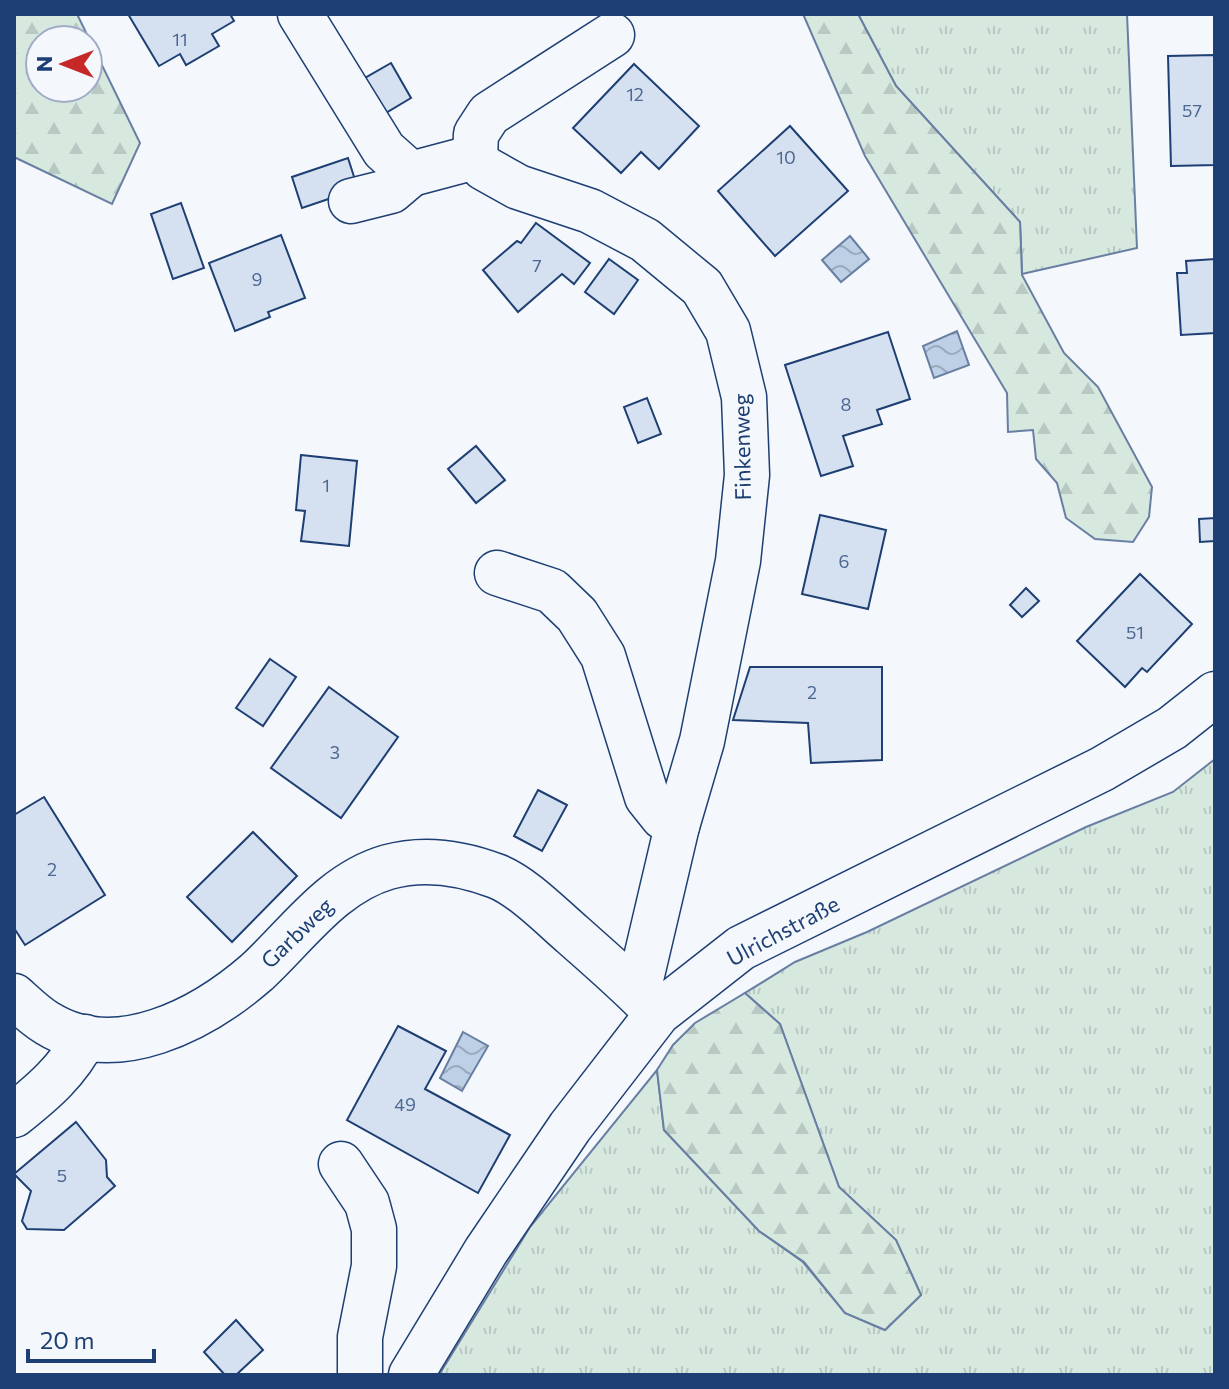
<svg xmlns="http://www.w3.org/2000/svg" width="1229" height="1389" font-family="Commissioner,sans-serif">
<defs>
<pattern id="grass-tufts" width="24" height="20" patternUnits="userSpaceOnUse" patternTransform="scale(2)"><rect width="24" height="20" fill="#d7e8df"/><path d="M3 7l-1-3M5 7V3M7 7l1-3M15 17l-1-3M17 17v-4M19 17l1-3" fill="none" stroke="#b8c8c3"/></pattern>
<pattern id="forest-firs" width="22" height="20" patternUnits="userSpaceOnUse" patternTransform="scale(2)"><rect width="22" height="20" fill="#d7e8df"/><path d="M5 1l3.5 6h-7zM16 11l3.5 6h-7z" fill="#b8c8c3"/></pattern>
<pattern id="water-waves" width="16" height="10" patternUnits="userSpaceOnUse" patternTransform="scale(2)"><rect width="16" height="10" fill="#bed0e5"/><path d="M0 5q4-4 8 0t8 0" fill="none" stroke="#9aaabe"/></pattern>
</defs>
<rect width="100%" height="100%" fill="#f4f7fb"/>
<g fill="url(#grass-tufts)" stroke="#687fa3" stroke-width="2">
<path d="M858,14h269l10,234 -115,26 -2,-52 -124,-136z"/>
<path d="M1215,759v616h-776l91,-148 127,-157 7,60 95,101 44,31 42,51 40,17 36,-35 -25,-55 -57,-53 -59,-163 -35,-31 50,-31 72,-30 219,-105 87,-35z"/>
</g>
<g fill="url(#forest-firs)" stroke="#687fa3" stroke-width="2" fill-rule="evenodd">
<path d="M14,14h63l63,129 -28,61 -98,-47zM40,40h48v48h-48z"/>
<path d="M803,14h55l38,72 124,136 2,53 42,78 34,34 54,100 -3,30 -16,25 -38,-3 -29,-21 -9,-35 -21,-24 -3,-29 -25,2 -1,-39 -142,-237z"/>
<path d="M745,993l35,31 59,163 57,53 25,55 -36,35 -40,-17 -41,-51 -45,-31 -95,-101 -7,-60 16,-25 22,-22z"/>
</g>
<g fill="url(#water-waves)" stroke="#687fa3" stroke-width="2">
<path d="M850,236l19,23 -28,23 -19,-22z"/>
<path d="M957,331l12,34 -35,13 -11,-32z"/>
<path d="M463,1032l25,14 -26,45 -22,-13z"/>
</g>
<g fill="#d5e0f0" stroke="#1d3f73" stroke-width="2">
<path d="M128,14h102l4,7 -22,13 7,12 -33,19 -6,-11 -21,12z"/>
<path d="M1215,55v110l-44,1 -3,-110z"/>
<path d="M391,63l20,35 -27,16 -19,-36z"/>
<path d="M634,64l65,62 -40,43 -18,-17 -20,21 -48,-45z"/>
<path d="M790,126l58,65 -73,65 -57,-65z"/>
<path d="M348,158l10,31 -56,19 -10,-31z"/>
<path d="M181,203l23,65 -31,11 -22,-65z"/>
<path d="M536,223l54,40 -16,21 -12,-10 -44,38 -35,-42 34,-29 4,2z"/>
<path d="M281,235l24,63 -37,14 2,5 -35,14 -26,-68z"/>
<path d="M609,259l29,21 -24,34 -29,-22z"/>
<path d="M1215,259v74l-34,2 -4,-62h10l-1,-12z"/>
<path d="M888,332l22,67 -33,11 5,14 -39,12 10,30 -32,10 -36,-111z"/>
<path d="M647,398l14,36 -23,9 -14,-36z"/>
<path d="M476,446l29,34 -29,23 -28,-34z"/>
<path d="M301,455l56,6 -8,85 -48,-5 4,-30 -9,-1z"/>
<path d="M820,515l66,15 -18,79 -66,-15z"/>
<path d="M1215,518v23l-15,1 -1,-23z"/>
<path d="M1140,574l52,50 -45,48 -5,-4 -17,19 -48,-46z"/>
<path d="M1026,588l13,13 -17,16 -12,-12z"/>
<path d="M270,659l26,18 -33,49 -27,-18z"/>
<path d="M750,667h132v93l-71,3 -3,-40 -75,-3z"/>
<path d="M329,687l69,50 -57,81 -70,-50z"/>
<path d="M538,790l29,15 -25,46 -28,-15z"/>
<path d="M44,797l61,98 -80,50 -11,-17v-113z"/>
<path d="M253,832l44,44 -65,66 -45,-45z"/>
<path d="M398,1026l48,25 -21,38 85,46 -32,58 -131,-73z"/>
<path d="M76,1122l30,38 1,17 8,9 -51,44 -37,-1 -5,-8 9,-30 -17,-17z"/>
<path d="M236,1320l27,30 -27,25h-11l-21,-23z"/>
</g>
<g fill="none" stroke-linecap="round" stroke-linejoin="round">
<defs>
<g id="minor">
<path d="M300,14l84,136 27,24 64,-17"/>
<path d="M612,35l-123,79 -13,20 -1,23 9,11 34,19 72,24 55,29 57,47 26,44 16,66 3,78 -9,86 -36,180 -25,85 -39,166"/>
<path d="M351,201l40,-10 20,-17"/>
<path d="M497,573l55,18 25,24 26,41 44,141 16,20 14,9"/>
<path d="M14,996c10,9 21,20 33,27 69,43 156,-4 210,-51 41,-38 75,-89 131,-105 36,-10 74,-4 108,9 26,10 55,40 77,59 27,24 55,48 80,74"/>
<path d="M14,1115c29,-23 54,-44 71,-78"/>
<path d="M341,1164l26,39 7,26v37l-14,71v38"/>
<path d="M411,1375l75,-124 84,-124 88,-114 83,-65 361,-179 70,-41 43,-34"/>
</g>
</defs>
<use href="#minor" stroke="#1d3f73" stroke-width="47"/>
<use href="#minor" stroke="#f4f7fb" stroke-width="44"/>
</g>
<g text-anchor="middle" stroke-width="6" stroke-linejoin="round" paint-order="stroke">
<g font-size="18" fill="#4b6792">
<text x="180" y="46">11</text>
<text x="635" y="101">12</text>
<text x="1192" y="117">57</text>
<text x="786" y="164">10</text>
<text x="537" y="272">7</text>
<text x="257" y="286">9</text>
<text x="846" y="411">8</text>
<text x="326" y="492">1</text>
<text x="844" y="568">6</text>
<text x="1135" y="639">51</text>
<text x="812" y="699">2</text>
<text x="335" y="759">3</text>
<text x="52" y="876">2</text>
<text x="405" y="1111">49</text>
<text x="62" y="1182">5</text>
</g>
<g font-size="22" fill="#1d3f73" stroke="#f4f7fb">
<text transform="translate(742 447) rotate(-91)" y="8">Finkenweg</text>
<text transform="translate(783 931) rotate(-28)" y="8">Ulrichstraße</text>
<text transform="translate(297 933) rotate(-44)" y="8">Garbweg</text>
</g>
</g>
<rect width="1229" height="1389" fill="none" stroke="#1d3f73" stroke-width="32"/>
<g transform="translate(64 64) rotate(270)"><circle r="38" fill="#f4f7fb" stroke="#9eadc5" stroke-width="2"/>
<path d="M0-6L14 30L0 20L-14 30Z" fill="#c62828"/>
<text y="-12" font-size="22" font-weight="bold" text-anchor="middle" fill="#1d3f73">N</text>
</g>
<path d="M28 1349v12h126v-12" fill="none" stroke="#1d3f73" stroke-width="4"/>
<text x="40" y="1349" font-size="24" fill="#1d3f73" stroke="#f4f7fb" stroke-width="6" paint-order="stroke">20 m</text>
</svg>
